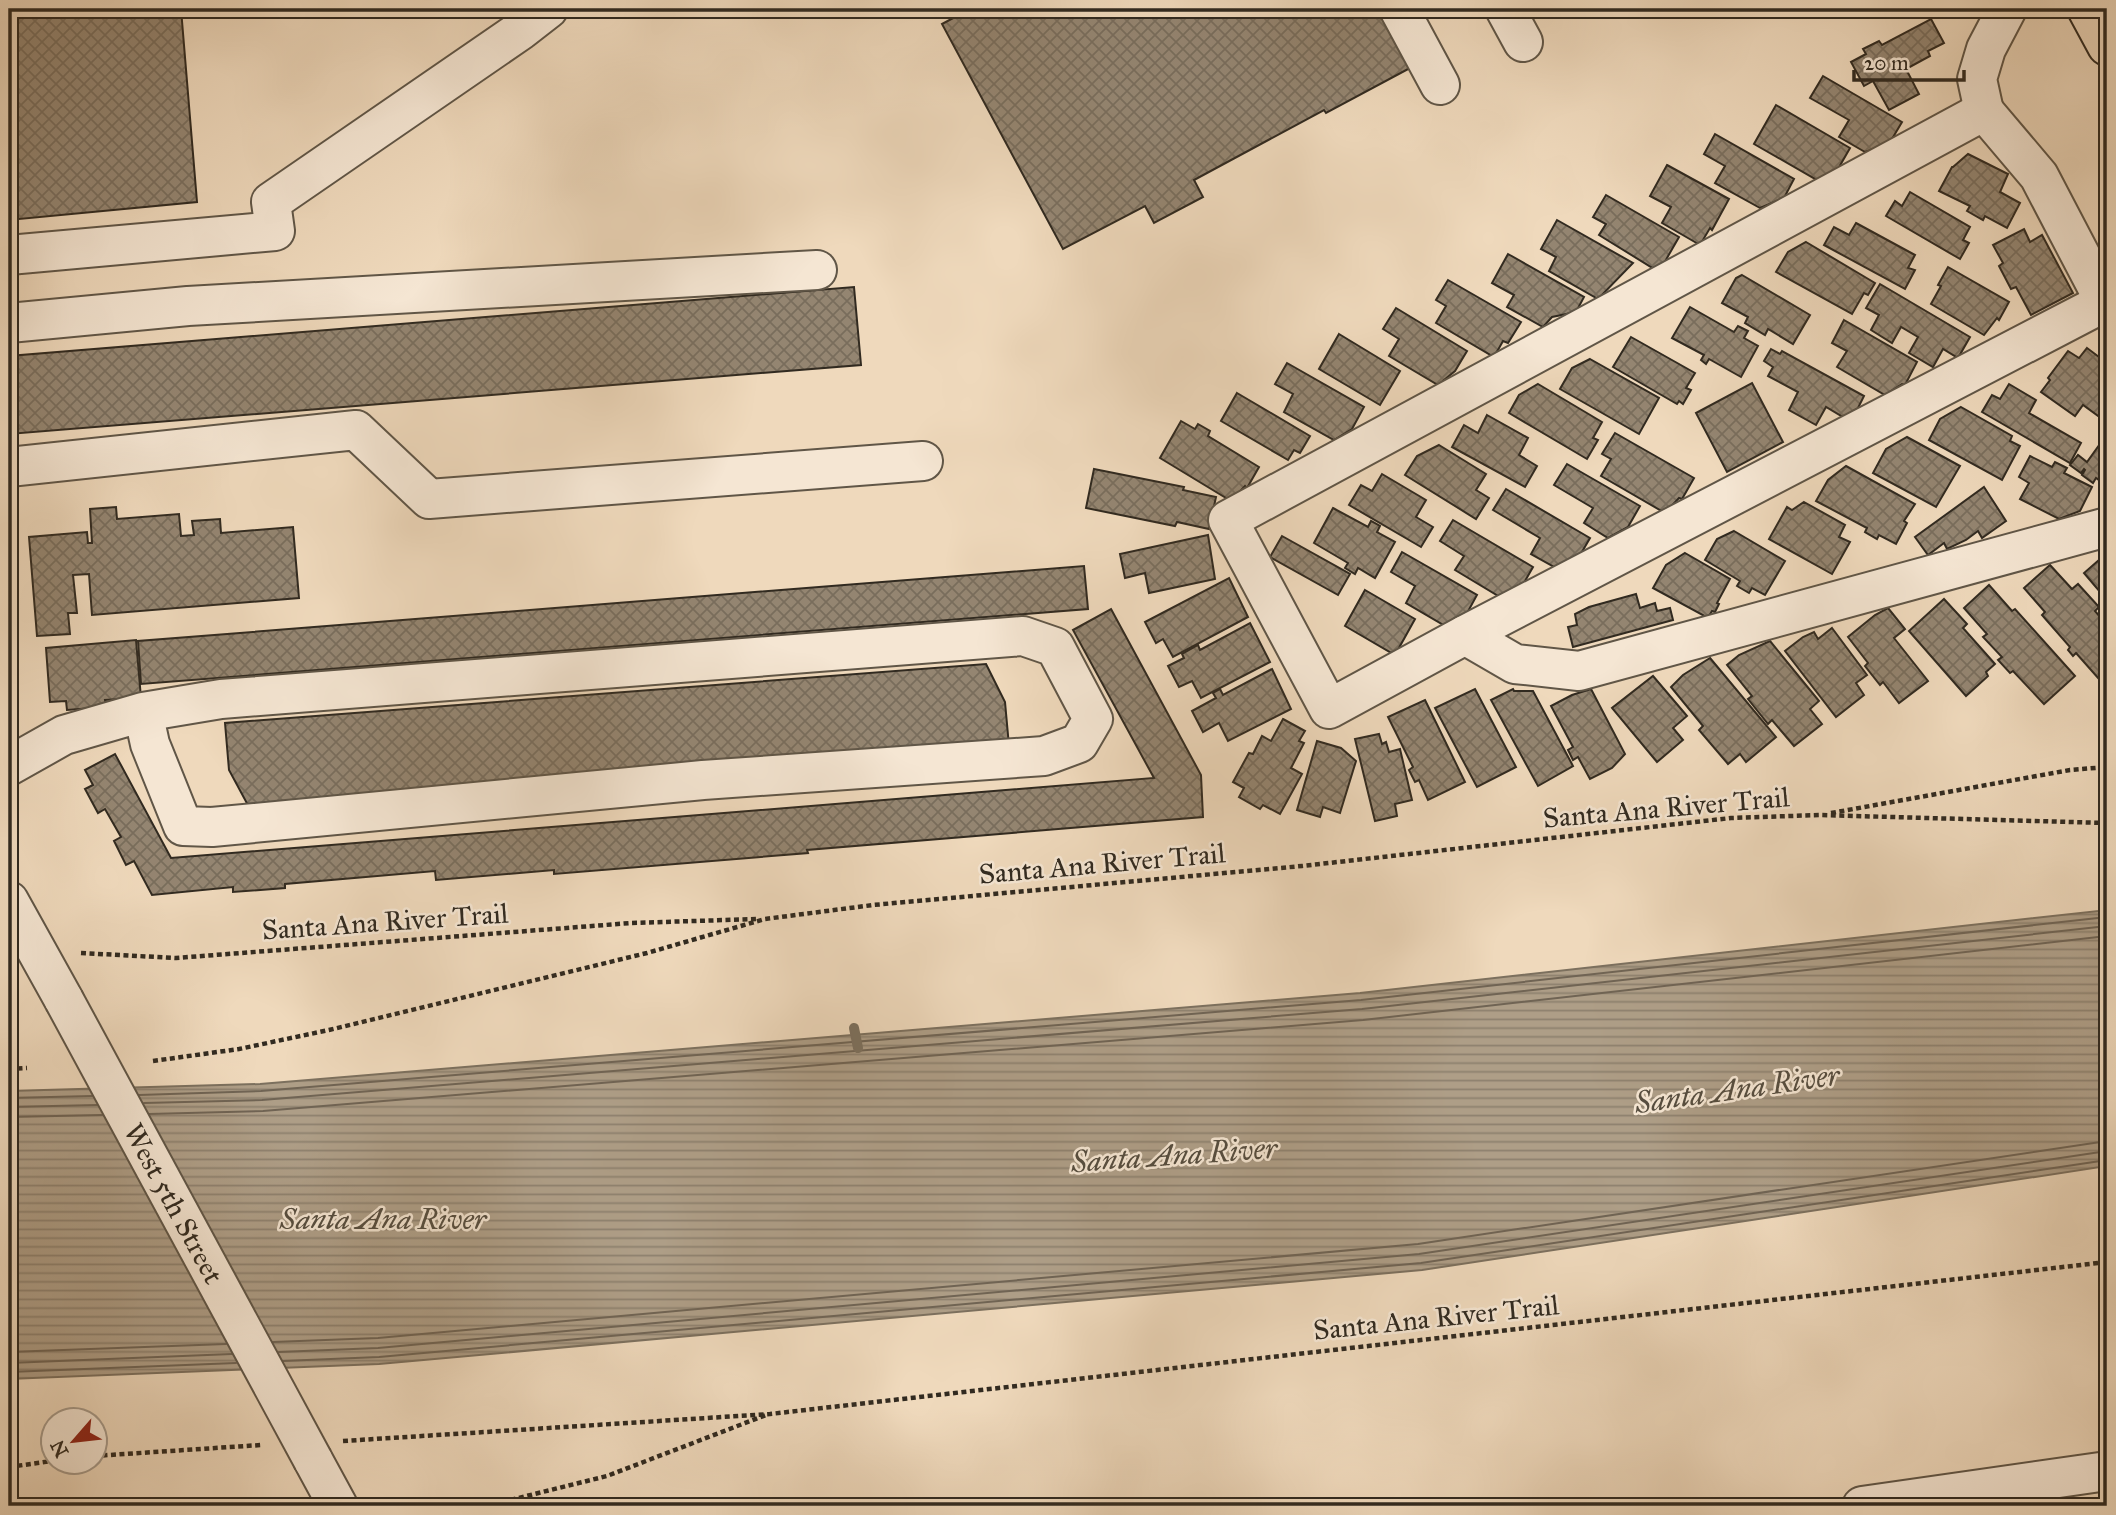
<svg xmlns="http://www.w3.org/2000/svg" width="2116" height="1515" font-family="'IM FELL Great Primer',serif">
<defs>
<pattern id="water-rules" width="6" height="5" patternUnits="userSpaceOnUse" patternTransform="scale(1.75)"><rect width="6" height="5" fill="#ae9e87"/><path d="M0 2.5h6" fill="none" stroke="#8e816e"/></pattern>
<pattern id="building-cross-hatch" width="8" height="8" patternUnits="userSpaceOnUse" patternTransform="scale(1.75)"><rect width="8" height="8" fill="#948571"/><path d="M0 0l8 8M0 8l8-8" fill="none" stroke="#796d5c"/></pattern>
</defs>
<rect width="100%" height="100%" fill="#efd9bc"/>
<filter id="stains"><feTurbulence type="fractalNoise" baseFrequency=".00286" numOctaves="4"/><feColorMatrix values="0 0 0 0 .2 0 0 0 0 .09 0 0 0 0 .02 0 0 0 .5 -.17"/></filter>
<radialGradient id="worn" r=".72"><stop offset=".6" stop-color="#630" stop-opacity="0"/><stop offset="1" stop-color="#630" stop-opacity=".3"/></radialGradient>
<path fill="url(#water-rules)" stroke="#7c705e" stroke-width="2" d="M2107,910v256l-685,104 -1043,94 -370,15v-288l251,-7 1100,-91z"/>
<g fill="none" stroke-linecap="round" stroke-linejoin="round">
<g stroke="#706454" stroke-width="2">
<path d="M139,1095l122,-4 1100,-91 746,-83"/>
<path d="M9,1098l83,-2"/>
<path d="M144,1103l118,-3 1100,-91 745,-83"/>
<path d="M9,1107l88,-2"/>
<path d="M149,1114l114,-3 1100,-91 744,-84"/>
<path d="M9,1117l93,-2"/>
<path d="M273,1342l105,-4 1040,-94 689,-103"/>
<path d="M9,1352l217,-8"/>
<path d="M279,1352l99,-4 1041,-94 688,-103"/>
<path d="M283,1361l96,-4 1042,-94 686,-103"/>
<path d="M9,1363l223,-9"/>
<path d="M9,1372l227,-9"/>
</g>
<path stroke="#7c705e" stroke-width="10" d="M854,1028l4,20"/>
</g>
<g fill="url(#building-cross-hatch)" stroke="#312a20" stroke-width="2">
<path d="M9,9h172l16,193 -188,18z"/>
<path d="M970,9h408l32,59 -84,45 -2,-3 -130,70 9,17 -49,26 -9,-17 -82,43 -121,-225z"/>
<path d="M1931,19l13,24 -16,8 2,5 -24,13 13,25 -30,16 -16,-29 -9,5 -13,-24 15,-8 -3,-5 16,-8 3,4z"/>
<path d="M1823,76l79,46 -13,22 -24,8 -26,-15 10,-17 -39,-22z"/>
<path d="M1776,105l74,43 -12,21 -21,11 -63,-36z"/>
<path d="M1715,134l79,45 -10,19 -24,10 -45,-25 10,-17 -21,-12z"/>
<path d="M1968,154l40,20 -8,18 20,11 -13,25 -22,-12 -2,4 -16,-9 3,-5 -31,-15 13,-24h1z"/>
<path d="M1667,165l62,34 -17,31 -2,-2 -10,17 -38,-22 9,-16 -21,-11z"/>
<path d="M1910,192l60,35 -7,13 6,3 -9,16 -74,-43 9,-15 7,5z"/>
<path d="M1606,195l73,42 -20,35 -60,-37 7,-11 -13,-7z"/>
<path d="M1557,220l76,43 -35,36 -49,-28 7,-14 -15,-8z"/>
<path d="M1856,223l59,32 -7,13 7,2 -10,19 -81,-44 10,-18 15,8z"/>
<path d="M2024,229l6,13 12,-7 31,58 -42,22 -15,-28 -5,2 -12,-23 4,-3 -10,-18z"/>
<path d="M1806,242l69,41 -7,12 -4,-2 -12,21 -76,-42 12,-20z"/>
<path d="M1508,254l76,43 -8,15 -24,5 -9,10 -36,-20 7,-12 -22,-12z"/>
<path d="M1948,267l61,35 -10,18 -2,-2 -13,17 -53,-31 10,-18 -3,-1z"/>
<path d="M1742,275l68,40 -17,29 -25,-15 -3,6 -20,-12 3,-6 -26,-14 14,-25z"/>
<path d="M1448,280l73,42 -13,21 -5,-2 -9,16 -58,-34 10,-17 -10,-6z"/>
<path d="M1880,284l90,53 -12,21 -15,-9 -10,18 -24,-14 9,-16 -17,-10 -9,16 -21,-13 8,-15 -13,-7z"/>
<path d="M854,287l7,78 -852,69v-78z"/>
<path d="M1690,307l44,25 4,-6 10,5 -4,7 14,8 -17,31 -32,-18 -3,5 -5,-4 3,-5 -32,-17z"/>
<path d="M1396,308l71,43 -12,20 -17,14 -49,-29 10,-17 -16,-10z"/>
<path d="M1844,320l73,42 -12,23 -3,-1 -17,11 -48,-28 10,-16 -15,-8z"/>
<path d="M1339,334l61,37 -20,34 -61,-36z"/>
<path d="M1631,337l64,36 -9,15 5,2 -8,14 -4,-3 -2,3 -64,-37z"/>
<path d="M2087,348l20,15v55l-2,3 -22,-16 -8,11 -34,-24 9,-12 -2,-2 20,-27 11,7z"/>
<path d="M1771,349l9,5 2,-3 82,45 -6,12 -15,9 -17,-10 -10,18 -27,-15 9,-18 -30,-16 5,-9 -9,-6z"/>
<path d="M1590,359l69,39 -20,36 -79,-45 12,-21z"/>
<path d="M1287,363l77,44 -12,22 -18,11 -50,-28 9,-18 -18,-10z"/>
<path d="M1752,383l31,59 -56,30 -31,-59z"/>
<path d="M1538,384l64,38 -9,16 5,2 -11,19 -78,-46 10,-18z"/>
<path d="M2009,384l27,16 -7,13 52,30 -11,20 -88,-51 10,-17 8,4z"/>
<path d="M1237,393l73,43 -10,17 -6,-3 -6,10 -67,-39z"/>
<path d="M1961,407l51,29 -2,5 10,5 -18,34 -73,-40 11,-21z"/>
<path d="M1487,415l41,23 -9,17 18,11 -12,21 -73,-40 12,-22 14,8z"/>
<path d="M1181,421l14,8 3,-5 12,7 -2,5 51,31 -12,21 -2,-2 -14,15 -71,-43z"/>
<path d="M1615,433l79,45 -12,21 -3,-1 -14,15 -64,-37 10,-17 -9,-5z"/>
<path d="M2107,434v49l-3,1 -8,-6 -3,5 -11,-8 3,-5 -1,-1 -3,4 -11,-8 8,-10 9,7z"/>
<path d="M1907,437l53,29 -24,41 -63,-34 13,-24z"/>
<path d="M1439,445l47,29 -10,16 13,8 -13,21 -71,-44 12,-19z"/>
<path d="M2030,456l22,11 3,-5 12,6 -3,5 28,14 -12,24 -21,8 -39,-20 9,-16 -10,-6z"/>
<path d="M1567,464l73,42 -12,21 -20,11 -24,-15 9,-15 -39,-23z"/>
<path d="M1846,466l69,38 -11,17 3,2 -11,21 -17,-9 -2,4 -12,-7 2,-4 -51,-27 12,-21z"/>
<path d="M1094,469l90,18 -1,3 33,7 -7,32 -32,-7 -2,4 -89,-18z"/>
<path d="M1382,474l44,26 -10,17 17,10 -12,20 -72,-42 12,-20 11,6z"/>
<path d="M1984,487l22,34 -24,17 -4,-7 -12,9 -19,9 -3,-6 -16,12 -13,-18z"/>
<path d="M1506,489l84,49 -11,19 -21,12 -27,-15 9,-16 -47,-28z"/>
<path d="M1804,502l41,23 -6,12 11,5 -18,32 -63,-35 18,-32 5,3z"/>
<path d="M116,507l1,12 62,-5 2,22 13,-1 -2,-14 28,-2 1,14 72,-6 6,71 -207,17 -3,-41 -16,1 4,38h-9l2,21 -33,2 -8,-99 58,-5 1,11h4l-2,-34z"/>
<path d="M1333,508l35,19 3,-6 9,5 -3,6 18,10 -20,36 -17,-10 -3,6 -10,-6 3,-5 -34,-20z"/>
<path d="M1453,520l80,47 -12,21 -16,12 -50,-30 9,-14 -24,-15z"/>
<path d="M1734,531l51,30 -20,34 -13,-7 -3,5 -12,-7 3,-5 -35,-21 12,-21z"/>
<path d="M1208,535l7,44 -66,14 -4,-20 -20,5 -5,-24z"/>
<path d="M1282,536l68,38 -12,21 -68,-38z"/>
<path d="M1402,552l75,43 -11,20 -19,12 -41,-24 9,-17 -24,-14z"/>
<path d="M1685,553l45,26 -13,24 2,1 -4,8 -3,-1 -4,7 -55,-30 13,-23z"/>
<path d="M2107,553v53l-3,-4 3,-2 -23,-27z"/>
<path d="M2050,565l22,24 6,-5 21,23 -4,4 12,14v63l-31,-35 -3,3 -5,-6 2,-3 -28,-32 3,-3 -21,-24z"/>
<path d="M1084,566l4,43 -947,75 -3,-43z"/>
<path d="M1229,578l19,39 -75,40 -10,-18 -7,4 -11,-21z"/>
<path d="M1989,585l23,26 3,-2 60,67 -31,28 -31,-33 -3,2 -12,-13 4,-3 -19,-20 4,-3 -23,-26z"/>
<path d="M1365,590l50,29 -20,36 -50,-29z"/>
<path d="M1636,594l4,14 15,-5 2,8 13,-3 3,12 -100,27 -5,-20 9,-2 -2,-11 14,-7z"/>
<path d="M1944,599l23,25 -4,4 32,36 -9,8 2,4 -22,20 -57,-65z"/>
<path d="M1888,608l17,21 -11,9 34,43 -29,22 -16,-21 -3,3 -15,-19 3,-3 -20,-26 27,-22z"/>
<path d="M1111,609l90,166 2,42 -396,33 1,3 -254,21v-4l-118,10 -1,-9 -150,13v4l-52,4v-5l-81,8 -18,-34 -8,4 -12,-24 7,-4 -16,-28 -7,4 -13,-24 8,-4 -8,-15 30,-16 56,104 983,-80 -81,-148z"/>
<path d="M1250,623l20,39 -69,36 -9,-17 -13,6 -11,-21 16,-8 -2,-4 16,-9 2,5z"/>
<path d="M1832,628l35,47 -11,8 8,12 -28,22 -51,-66 18,-14 11,-5 4,7z"/>
<path d="M136,640l5,58 -36,2 1,7 -39,3 -1,-9 -16,1 -4,-54z"/>
<path d="M1770,641l49,60 -9,8 12,15 -28,22 -22,-26 -4,4 -20,-25 4,-3 -25,-31 12,-10z"/>
<path d="M1710,658l66,79 -30,25 -6,-8 -12,10 -29,-34 4,-4 -32,-39 12,-12z"/>
<path d="M986,664l19,38 4,44 -759,63 -21,-39 -4,-47z"/>
<path d="M1272,669l19,40 -63,32 -9,-18 -16,9 -11,-21 24,-13 -3,-5 7,-4 3,6z"/>
<path d="M1653,676l34,40 -14,12 10,12 -26,22 -45,-54z"/>
<path d="M1475,689l41,78 -39,20 -42,-79z"/>
<path d="M1513,689l1,2h19l40,75 -35,20 -47,-86z"/>
<path d="M1591,689l34,65 -13,14 -22,11 -12,-22 -5,3 -5,-10 5,-3 -22,-41 21,-11z"/>
<path d="M1425,700l40,82 -37,18 -9,-20 -4,2 -6,-12 4,-3 -25,-50z"/>
<path d="M1283,719l22,12 -6,10 5,2 -13,25 11,6 -22,40 -17,-9 -3,4 -21,-12 5,-9 -11,-6 16,-29 4,1 9,-18 9,5z"/>
<path d="M1379,734l3,10 4,-2 3,10 11,-3 12,51 -17,4 2,12 -22,5 -20,-82z"/>
<path d="M1317,741l24,7 15,13 -16,52 -17,-6 -3,10 -23,-7z"/>
</g>
<g fill="none" stroke-linecap="round" stroke-linejoin="round">
<defs>
<g id="minor">
<path d="M1399,9l41,76"/>
<path d="M1505,9l18,33"/>
<path d="M1984,111l-756,409 101,189 136,-74 640,-333"/>
<path d="M1984,111l55,65 68,130"/>
<path d="M1984,111l-7,-32 9,-30 21,-40"/>
<path d="M9,255l266,-24 -4,-29 250,-172 27,-21"/>
<path d="M9,323l179,-17 629,-36"/>
<path d="M9,467l347,-37 73,69 494,-38"/>
<path d="M1465,635l50,29 64,7 528,-144"/>
<path d="M9,766l55,-31 79,-23 78,-13 802,-63 32,11 38,72 -14,24 -35,13 -341,24 -491,47 -29,-1 -33,-82 -7,-32"/>
<path d="M9,901l55,99"/>
<path d="M313,1460l25,46"/>
<path d="M1862,1506l245,-35"/>
</g>
<path id="major" d="M2087,9l20,37"/>
</defs>
<use href="#minor" stroke="#605647" stroke-width="42"/>
<use href="#major" stroke="#312a20" stroke-width="42"/>
<g stroke="#312a20" stroke-width="4.5" stroke-dasharray="5 3.5" stroke-linecap="butt">
<path d="M1831,813l239,-43 37,-3"/>
<path d="M81,953l95,5 455,-35 126,-4"/>
<path d="M153,1061l86,-12 90,-19 318,-77 118,-34 108,-14 429,-39 429,-48 89,-3 287,8"/>
<path d="M9,1069l18,-1"/>
<path d="M343,1441l427,-27 1337,-152"/>
<path d="M94,1456l167,-11"/>
<path d="M9,1467l43,-6"/>
<path d="M486,1506l121,-30 159,-61"/>
</g>
<use href="#minor" stroke="#f5e6d3" stroke-width="38"/>
<use href="#major" stroke="#efd9bc" stroke-width="38"/>
<defs>
<g id="minor-bridge">
<path id="s1" d="M64,1000l249,460"/>
</g>
</defs>
<use href="#minor-bridge" stroke="#605647" stroke-width="42" stroke-linecap="butt"/>
<use href="#minor-bridge" stroke="#f5e6d3" stroke-width="38"/>
</g>
<g text-anchor="middle" stroke-width="5" stroke-linejoin="round" paint-order="stroke">
<g font-size="28" fill="#312a20" stroke="#f5e6d3">
<text transform="translate(1666 807) rotate(-5)" y="10">Santa Ana River Trail</text>
<text transform="translate(1102 863) rotate(-5)" y="10">Santa Ana River Trail</text>
<text transform="translate(385 921) rotate(-4)" y="10">Santa Ana River Trail</text>
<text dy="10" stroke="none"><textPath href="#s1" startOffset="231">West 5th Street</textPath></text>
<text transform="translate(1436 1317) rotate(-6)" y="10">Santa Ana River Trail</text>
</g>
<g font-size="30" font-style="italic" fill="#564d3f" stroke="#f5e6d3">
<text transform="translate(1737 1089) rotate(-8)" y="10">Santa Ana River</text>
<text transform="translate(1174 1155) rotate(-4)" y="10">Santa Ana River</text>
<text x="383" y="1229">Santa Ana River</text>
</g>
</g>
<rect width="2116" height="1515" fill="none" stroke="#efd9bc" stroke-width="35"/>
<rect x="10" y="10" width="2095" height="1494" fill="none" stroke="#312a20" stroke-width="3.5"/>
<rect x="18" y="18" width="2081" height="1480" fill="none" stroke="#312a20" stroke-width="2"/>
<g transform="translate(74 1441) rotate(242)"><circle r="33" fill="#f5e6d3" stroke="#a79b8b" stroke-width="2"/>
<path d="M0-5L12 26L0 18L-12 26Z" fill="#8f2418"/>
<text y="-10" font-size="19" font-weight="bold" text-anchor="middle" fill="#312a20">N</text>
</g>
<path d="M1854 70v10h110v-10" fill="none" stroke="#312a20" stroke-width="3.5"/>
<text x="1864" y="70" font-size="21" fill="#312a20" stroke="#f5e6d3" stroke-width="5" paint-order="stroke">20 m</text>
<rect width="100%" height="100%" filter="url(#stains)"/>
<rect width="100%" height="100%" fill="url(#worn)"/>
</svg>
